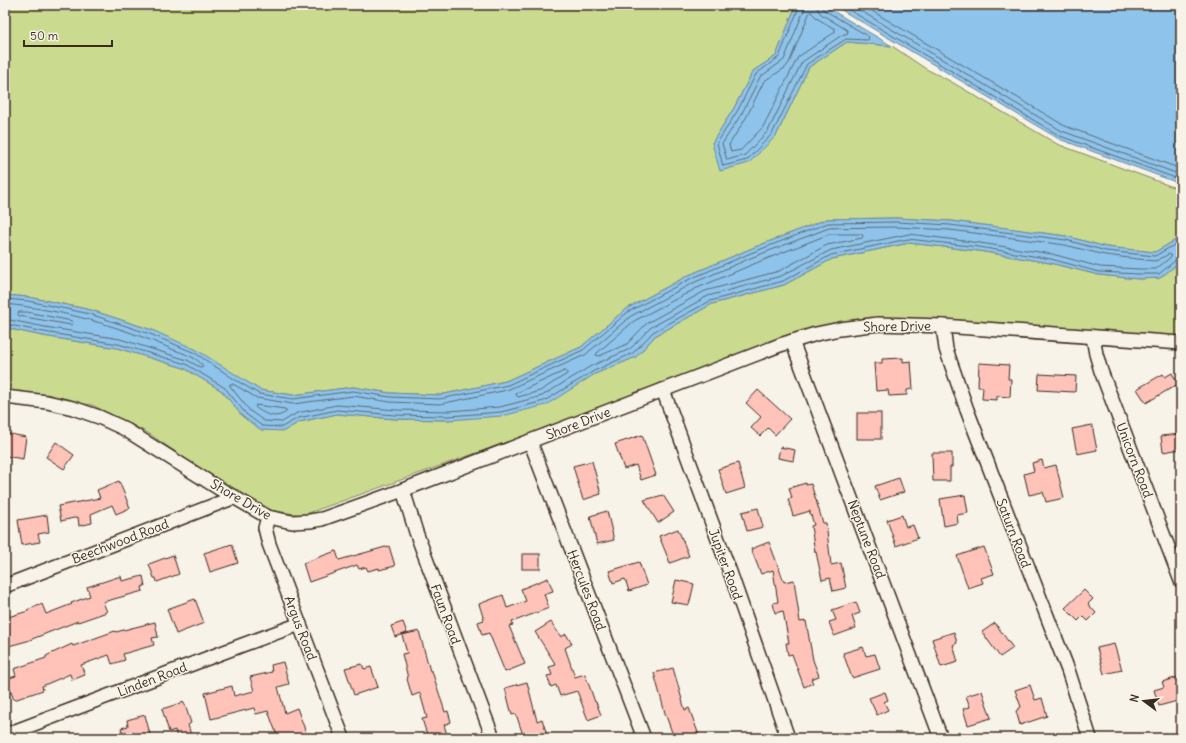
<svg xmlns="http://www.w3.org/2000/svg" width="1186" height="743" font-family="Delius,sans-serif">
<rect width="100%" height="100%" fill="#f7f3e8"/>
<filter id="ink" filterUnits="userSpaceOnUse"><feTurbulence type="fractalNoise" baseFrequency=".025" numOctaves="2"/><feDisplacementMap in="SourceGraphic" scale="8" xChannelSelector="R" yChannelSelector="G"/><feConvolveMatrix kernelMatrix="1 2 1 2 8 2 1 2 1" color-interpolation-filters="sRGB"/></filter>
<g filter="url(#ink)">
<g fill="#cadb90" stroke="#828257">
<path d="M5,5h791l-20,51 -23,15 -19,37 -22,35 64,-7 33,-69 38,-25 45,4 34,23 24,12 107,63 124,46v47l-26,15 -49,-5 -40,-11 -115,-15 -54,-3 -70,1 -77,30 -61,26 -63,34 -45,38 -75,34 -66,14 -50,-2 -37,-6 -60,8 -33,-5 -24,-14 -84,-46 -61,-20 -62,-13 -24,-2z"/>
<path d="M909,243l70,8 71,12 49,12 40,4 21,-1 21,-17v78l-315,-18 -205,66 -358,128 -44,-6 -111,-76 -56,-28 -87,-12v-65l38,8 74,12 67,20 38,23 21,26 41,14 15,-9 38,-8 58,5 54,1 146,-46 41,-17 19,-21 57,-32 72,-19 48,-26z"/>
</g>
<g fill="#8ec4ec" stroke="#6d869a">
<path d="M796,5h27l69,41 -45,-4 -38,25 -33,69 -27,27 -29,8 -8,-28 22,-35 19,-37 23,-15z"/>
<path d="M833,5h348v179l-122,-45z"/>
<path d="M897,218l54,3 56,7 59,8 40,11 49,5 26,-15v24l-21,17 -21,1 -40,-4 -49,-12 -71,-12 -70,-8 -77,16 -48,26 -72,19 -57,32 -19,21 -41,17 -49,31 -44,11 -53,4 -54,-1 -58,-5 -38,8 -15,9 -23,-1 -18,-13 -21,-26 -38,-23 -67,-20 -74,-12 -38,-8v-33l24,2 62,13 61,20 45,20 63,40 33,5 60,-8 37,6 50,2 66,-14 75,-34 45,-38 63,-34 61,-26 77,-30z"/>
</g>
<g fill="none" stroke-linecap="round" stroke-linejoin="round">
<g stroke="#5c6870" stroke-width="1">
<path d="M800,5l-21,52 -23,17 -18,36 -21,33 6,23 24,-6 25,-26 35,-70 39,-25 21,1 2,-1 -1,-3 -44,-26 -2,-2v-3"/>
<path d="M805,5l-1,5 -20,50 -24,17 -18,36 -20,31 5,16 18,-5 23,-24 34,-69 40,-27 6,-2 -1,-3 -26,-16 -3,-4 -1,-5"/>
<path d="M841,5l219,131 121,44"/>
<path d="M851,5l211,126 119,44"/>
<path d="M862,5l203,121 116,43"/>
<path d="M811,12l7,7 17,10v3l-37,25 -35,70 -22,23 -10,2 -2,-7 18,-29 17,-35 21,-13 4,-5 20,-49z"/>
<path d="M897,227l53,3 56,7 59,8 40,10 49,6 4,-1 11,-6 3,2 -16,13h-17l-39,-2 -48,-13 -72,-11 -71,-9 -78,16 -50,26 -73,20 -58,32 -20,21 -39,17 -49,30 -42,11 -51,4 -53,-1 -59,-5 -40,8 -15,9 -18,-1 -14,-10 -20,-25v-2h3l24,14 36,6 60,-8 37,6 50,2 67,-14 78,-35 46,-39 62,-33 60,-26 76,-29z"/>
<path d="M830,234h32l1,2 -1,2 -35,7 -48,26 -74,20 -58,32 -20,21 -28,12 -3,-1 1,-2 37,-32 61,-32 61,-26z"/>
<path d="M5,299l23,2 62,13 60,20 45,19 39,26 25,15 34,5 60,-8 37,6 50,2 68,-14 75,-35 45,-38 62,-33 61,-26 77,-30 69,-1 53,3 116,15 40,11 49,5 26,-15"/>
<path d="M5,304c58,6 115,22 169,46 9,3 24,8 29,16l-3,1 -13,-7 -67,-21 -75,-12 -40,-8"/>
<path d="M19,312h8l45,9 1,3 -2,1 -52,-9 -1,-2z"/>
<path d="M5,324l39,8 74,12 68,20 39,24 21,26 16,12 20,1 16,-9 39,-8 58,5 54,1 52,-4 43,-11 50,-30 39,-18 20,-21 57,-31 73,-20 48,-26 77,-16 71,8 72,12 48,13 40,2h20l18,-15 4,-1"/>
<path d="M565,371l2,1v2l-27,17 -22,6 -2,-2 1,-2z"/>
<path d="M256,405l29,4 2,2c-10,9 -21,4 -31,-3z"/>
</g>
</g>
<g fill="#ffc3b9" stroke="#3b2a1e">
<path d="M903,358v4l8,-1 2,28 -6,1v5l-18,1 -1,-6 -12,1 -2,-28h8v-4z"/>
<path d="M979,363l30,2 -1,14h3l-1,18 -13,-1v4l-15,-1 1,-12h-5z"/>
<path d="M1172,373l6,11 -32,19 -9,-14 26,-15 2,3z"/>
<path d="M1039,374l37,2 -1,16 -37,-2z"/>
<path d="M758,390l32,29 -15,16 -7,-7 -8,8 -9,-8 10,-11 -15,-14z"/>
<rect x="857" y="413" width="24" height="26"/>
<path d="M1092,425l5,25 -20,4 -5,-25z"/>
<path d="M5,433l21,4 -3,22 -18,-3z"/>
<path d="M1181,434v15l-18,3 -2,-16z"/>
<path d="M642,435l14,40 -15,5 -5,-15 -12,4 -9,-25z"/>
<path d="M56,442l18,13 -10,14 -18,-12z"/>
<path d="M780,447l15,3 -2,11 -15,-3z"/>
<path d="M932,453h20v14h-2v14h-17z"/>
<path d="M1042,460l2,8 12,-3 8,33 -18,4 -3,-10 -14,3 -5,-21 10,-3 -2,-8z"/>
<path d="M592,461l9,33 -18,6 -10,-34z"/>
<path d="M738,463l7,25 -19,6 -8,-25z"/>
<path d="M899,478l5,14 -24,8 -5,-14z"/>
<path d="M119,481l11,27 -14,6 -4,-9 -21,9 1,9 -13,3 -1,-9 -17,4 -3,-15 42,-8 -3,-8z"/>
<path d="M806,483v2l5,-1 12,39h3l5,42 10,-2 5,25 -13,3 -3,-13 -8,2 -6,-28h-1l-4,-26 3,-1 -3,-10h-1v-4l-17,5 -5,-17 4,-1 -3,-10z"/>
<path d="M663,495l11,17 -16,11 -14,-23z"/>
<path d="M965,495l3,18 -11,2 1,8 -14,3 -4,-27z"/>
<path d="M758,508l5,19 -16,4 -5,-19z"/>
<path d="M607,511l7,29 -17,4 -7,-28z"/>
<path d="M47,515l2,17 -11,2 2,8 -18,3 -4,-25z"/>
<path d="M902,515l4,12 7,-2 5,13 -22,8 -9,-26z"/>
<path d="M678,529l11,27 -19,7 -11,-27z"/>
<path d="M769,542l15,40 10,-2 6,42 6,-1 7,39 6,16 -8,3 2,4 -9,4 -12,-33 -4,1 -2,-12h3l-6,-32 -8,2 -2,-10 5,-1 -5,-32 -12,4 -10,-25z"/>
<path d="M232,544l6,19 -28,9 -6,-19z"/>
<path d="M389,546l6,20 -16,4v-2l-11,3 -2,-4 -7,2 -2,-4 -48,17 -6,-19 33,-12 3,9z"/>
<path d="M984,547l10,27 -13,4 2,5 -15,5 -11,-32z"/>
<rect x="522" y="554" width="18" height="15"/>
<path d="M173,555l6,19 -22,8 -1,-4h-2l-5,-14z"/>
<path d="M639,562l8,23 -18,6 -4,-12 -12,4 -4,-12z"/>
<path d="M121,576l1,5 21,-5 2,10 -3,1 1,4 -40,11 4,10 -29,10v-1l-51,20 -22,6v-17l3,-1 -3,-11 23,-7 -1,-1 15,-6 4,10 26,-10 -1,-1 19,-7 -3,-9z"/>
<path d="M548,578l5,13 -9,3 5,14 -37,14 1,3 -4,1 16,38 -20,8 -16,-39 -7,2 -4,-13 6,-2 -5,-16 24,-9 4,13 19,-7 -5,-12z"/>
<path d="M676,580l18,4 -5,21 -18,-3z"/>
<path d="M1084,590l9,9 -5,5 8,9 -8,8 -5,-5 -5,5 -13,-13z"/>
<path d="M195,599l9,24 -28,11 -9,-25z"/>
<path d="M856,602l4,11 -8,3 4,12 -22,8 -5,-14 7,-2 -4,-10z"/>
<path d="M155,622l3,15 -6,1 2,7 -31,9 2,6 -13,4 -3,-9 -28,10 4,10 -13,5 -2,-6 -28,12 1,4 -29,10 -8,-21 10,-3 -2,-7 32,-11v-2l26,-12 1,2 42,-15 1,1z"/>
<path d="M403,622l4,11 -12,4 -4,-11z"/>
<path d="M551,622l10,15 5,-3 6,10 -7,4 10,29 10,-3 10,28h1l5,13 -13,5 -11,-29 -17,5 -4,-11 -5,2 -4,-11 5,-1 -3,-8 7,-2 -21,-33z"/>
<path d="M995,623l18,25 -13,9 -18,-25z"/>
<path d="M419,631l11,40h2l13,41 3,-1 3,11 -7,3 4,13h-20l-6,-19 5,-1 -7,-25 -8,3 -5,-17 1,-1 -6,-24 5,-1 -5,-18z"/>
<path d="M954,632l3,11 -4,2 5,17 -17,5 -9,-28z"/>
<path d="M1114,644l8,26 -18,4 -7,-26z"/>
<path d="M863,647l3,9 9,-2 5,15 -28,9 -9,-25z"/>
<path d="M283,662l6,22 -11,3 7,26 12,-5 11,30h-30l-10,-27 -12,3 -2,-6 -43,11 -6,-26 27,-7 2,10 20,-5 -4,-14 22,-5 -1,-7z"/>
<path d="M362,664l2,5 7,-2 7,20 -24,8 -9,-27z"/>
<path d="M673,668l12,42 4,-2 11,30h-26l-9,-25 -11,-40z"/>
<path d="M1181,676v24l-22,6 -5,-16 10,-3 -2,-5z"/>
<path d="M527,682l10,39 5,-2 6,19h-24l-8,-24 -4,1 -7,-27z"/>
<path d="M1030,685l5,15 7,-2 5,18 -27,9 -4,-14 5,-4 -6,-17z"/>
<path d="M982,691l9,27 -23,7 -5,-16 7,-2 -4,-11z"/>
<path d="M885,692l3,8 -4,2 4,8 -11,5 -8,-17z"/>
<path d="M184,702l7,21 -3,2 3,10 -9,3h-5l-2,-8 -6,2 -7,-23z"/>
<path d="M145,715l6,23h-27l-3,-10 7,-2 -1,-6z"/>
</g>
<g fill="none" stroke-linecap="round" stroke-linejoin="round">
<defs>
<g id="minor">
<path d="M943,326l3,23 21,61 101,260 22,68"/>
<path d="M1093,337l3,17 5,17 80,210"/>
<path d="M792,341l149,397"/>
<path d="M663,390l67,182 58,166"/>
<path d="M5,397l42,5 26,6 26,9 24,11 97,61 48,28 24,5 18,-1 12,-2 81,-29 377,-145 36,-11 24,-5 38,-5 65,2 238,17"/>
<path d="M530,441l114,297"/>
<path d="M403,490l13,42 77,206"/>
<path d="M268,517l-3,11 4,16 74,194"/>
<path d="M5,586l230,-89"/>
<path d="M5,735l240,-91 55,-20"/>
</g>
</defs>
<use href="#minor" stroke="#3b2a1e" stroke-width="16"/>
<use href="#minor" stroke="#f7f3e8" stroke-width="13"/>
</g>
</g>
<g text-anchor="middle" stroke-width="3" stroke-linejoin="round" paint-order="stroke">
<g font-size="13" fill="#3b2a1e" stroke="#f7f3e8">
<text transform="translate(897 326) rotate(-1)" y="5">Shore Drive</text>
<text transform="translate(578 423) rotate(-21)" y="5">Shore Drive</text>
<text transform="translate(1135 460) rotate(69)" y="5">Unicorn Road</text>
<text transform="translate(241 499) rotate(30)" y="5">Shore Drive</text>
<text transform="translate(1014 533) rotate(69)" y="5">Saturn Road</text>
<text transform="translate(867 539) rotate(69)" y="5">Neptune Road</text>
<text transform="translate(120 541) rotate(-21)" y="5">Beechwood Road</text>
<text transform="translate(726 564) rotate(70)" y="5">Jupiter Road</text>
<text transform="translate(587 590) rotate(69)" y="5">Hercules Road</text>
<text transform="translate(446 614) rotate(70)" y="5">Faun Road</text>
<text transform="translate(301 628) rotate(69)" y="5">Argus Road</text>
<text transform="translate(152 679) rotate(-21)" y="5">Linden Road</text>
</g>
</g>
<rect width="1186" height="743" fill="none" stroke="#f7f3e8" stroke-width="20"/>
<rect x="10" y="10" width="1166" height="723" fill="none" stroke="#3b2a1e" stroke-width="1.5" filter="url(#ink)"/>
<g transform="translate(1144 701) rotate(285)" stroke="#f7f3e8" stroke-width="3" paint-order="stroke">
<path d="M0-3L7 15L0 10L-7 15Z" fill="#3b2a1e"/>
<text y="-6" font-size="11" font-weight="bold" text-anchor="middle" fill="#3b2a1e">N</text>
</g>
<path d="M24 40v6h88v-6" fill="none" stroke="#3b2a1e" stroke-width="2"/>
<text x="30" y="40" font-size="12" fill="#3b2a1e" stroke="#f7f3e8" stroke-width="3" paint-order="stroke">50 m</text>
</svg>
